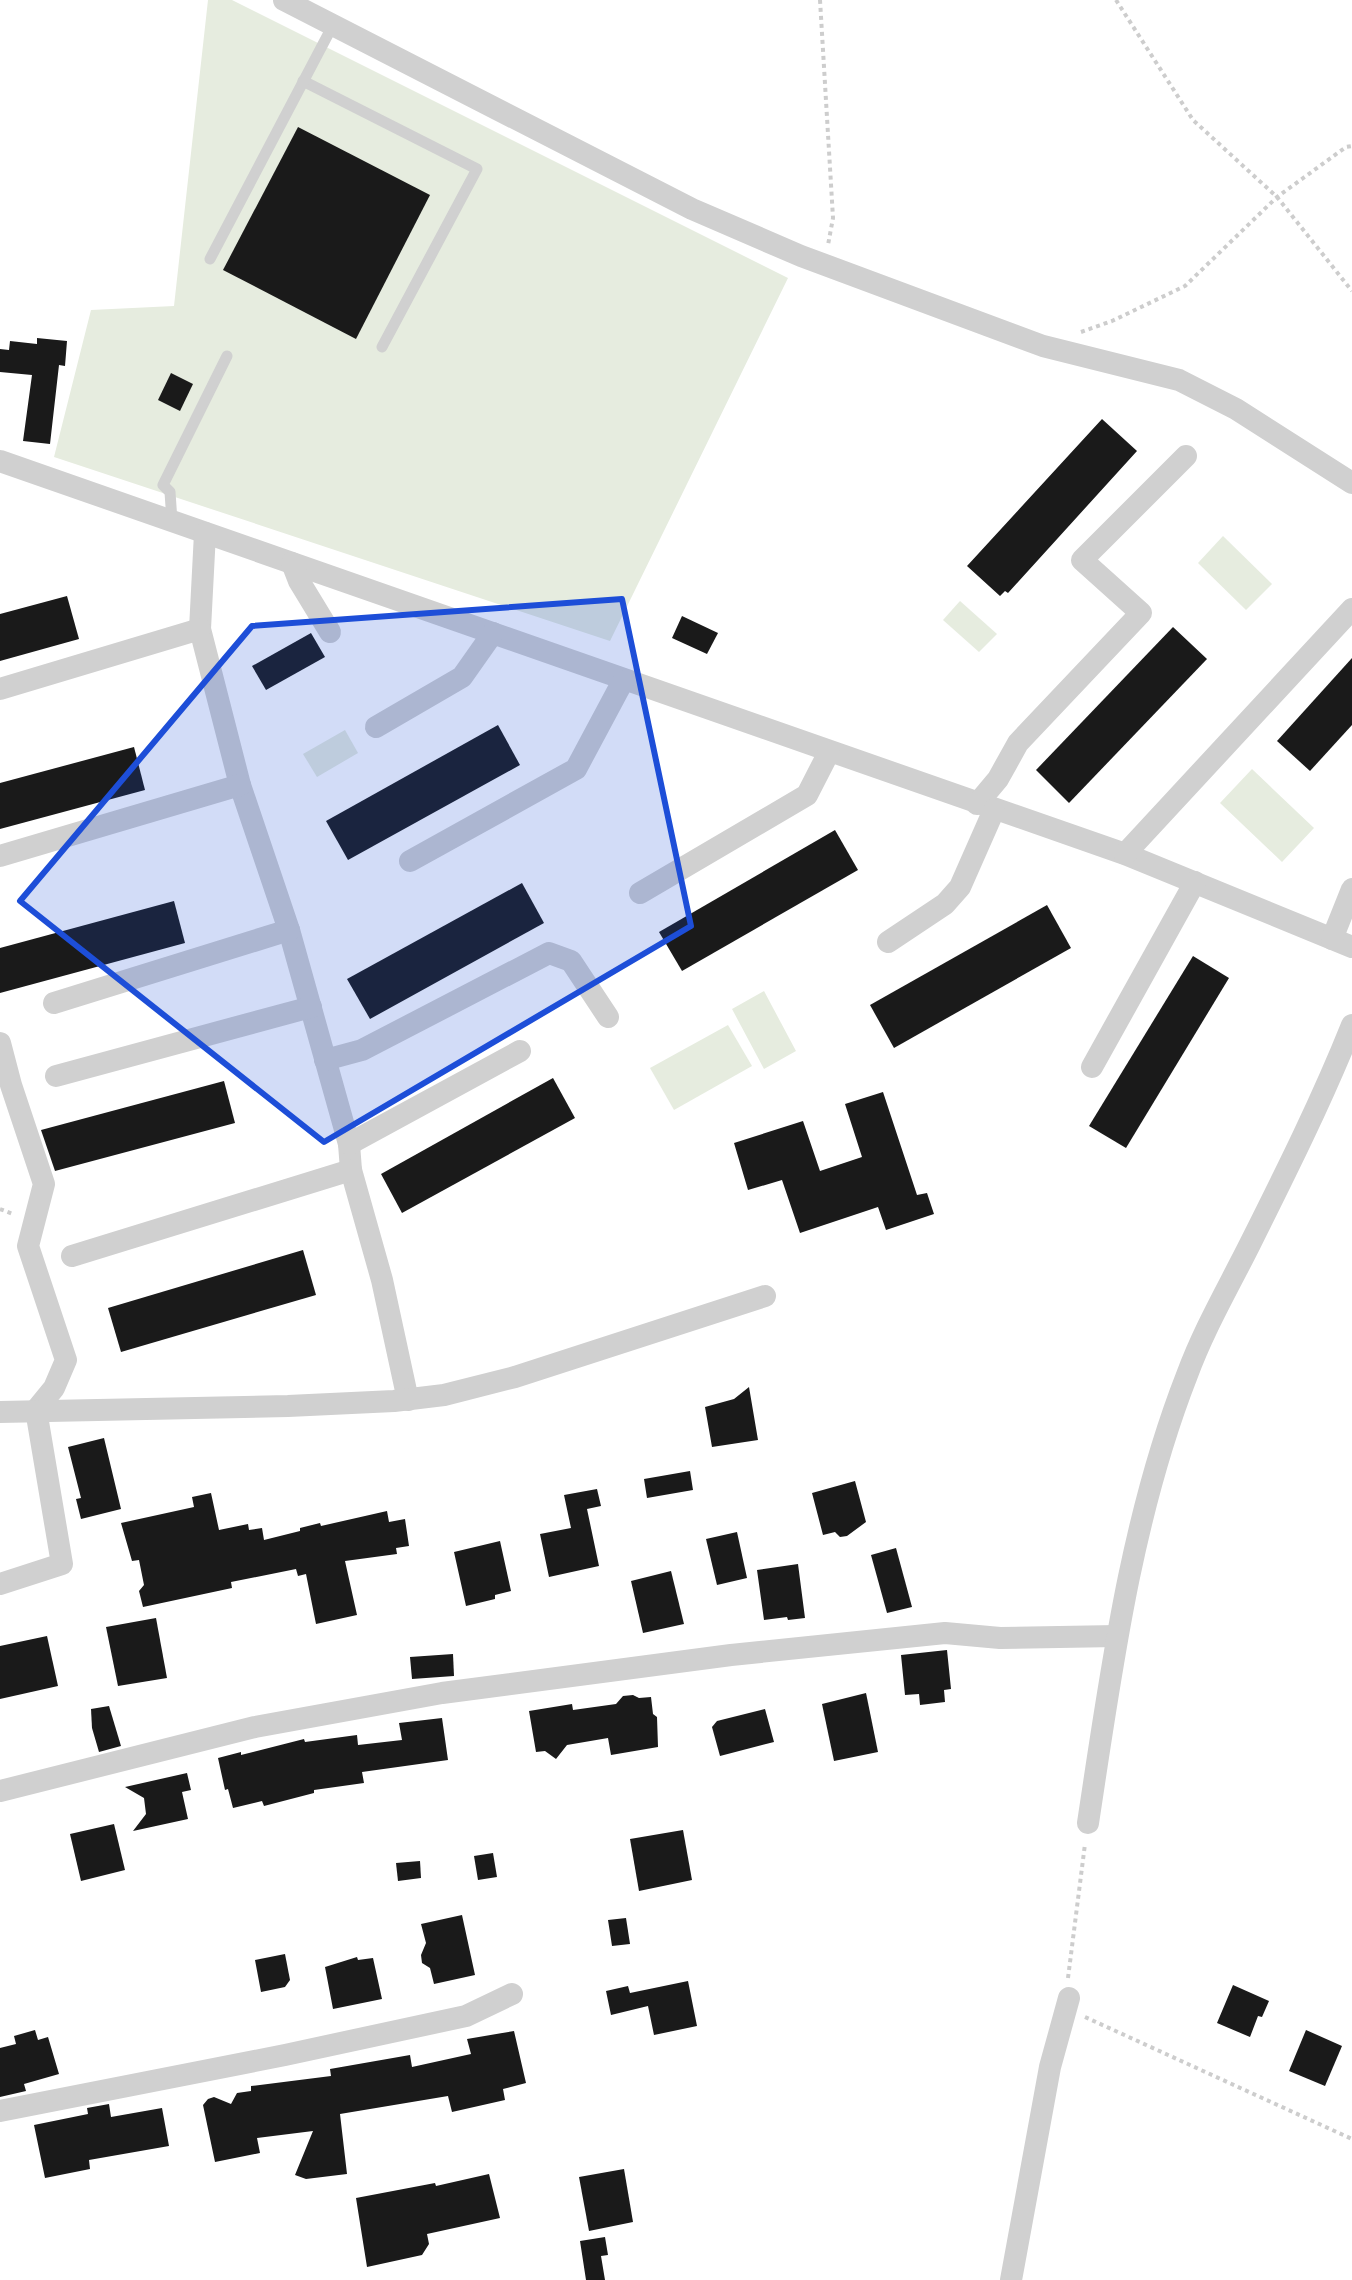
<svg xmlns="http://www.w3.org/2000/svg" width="1352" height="2280" font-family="'PT Sans Narrow',sans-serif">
<rect width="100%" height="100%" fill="#fff"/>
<g fill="#e6ecdf">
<path d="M208,0h24l556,278 -178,363 -556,-184 37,-147 83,-4z"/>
<path d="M1223,536l49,48 -26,26 -48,-47z"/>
<path d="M960,601l37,33 -18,18 -36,-32z"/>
<path d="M345,730l13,23 -41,24 -14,-23z"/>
<path d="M1252,769l62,59 -32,34 -62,-59z"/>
<path d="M764,991l32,60 -32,18 -32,-60z"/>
<path d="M728,1025l24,41 -78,44 -24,-42z"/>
</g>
<g fill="#1a1a1a">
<path d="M298,127l132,68 -74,144 -133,-69z"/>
<path d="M37,338l30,3 -2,25 -6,-1 -9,79 -27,-3 9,-66 -32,-3v-23l9,1 1,-9 27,3z"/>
<path d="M171,373l22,11 -13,27 -22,-11z"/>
<path d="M1102,419l35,32 -129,142 -3,-2 -5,5 -33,-30z"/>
<path d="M67,596l12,43 -79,22v-47z"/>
<path d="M682,616l36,17 -11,21 -35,-16z"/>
<path d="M1173,627l34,32 -138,144 -33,-33z"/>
<path d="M311,633l14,24 -59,33 -14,-24z"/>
<path d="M1352,658v67l-42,46 -33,-30z"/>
<path d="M498,725l22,40 -172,95 -22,-39z"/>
<path d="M134,747l11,43 -145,39v-46z"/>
<path d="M835,830l23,40 -176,101 -23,-39z"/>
<path d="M522,883l22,40 -174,96 -23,-40z"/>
<path d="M174,901l11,42 -185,50v-45z"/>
<path d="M1047,905l24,43 -177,100 -24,-43z"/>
<path d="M1193,956l36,22 -103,170 -37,-22z"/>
<path d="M553,1078l22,40 -173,95 -21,-39z"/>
<path d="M224,1081l11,42 -180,48 -14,-41z"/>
<path d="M883,1092l34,103 10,-2 7,21 -48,16 -8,-23 -78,26 -18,-53 -34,10 -14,-47 69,-22 17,50 42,-14 -17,-53z"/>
<path d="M303,1250l13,45 -195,57 -13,-44z"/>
<path d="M749,1387l9,53 -46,7 -7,-40 29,-8z"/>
<path d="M104,1438l17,71 -40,10 -5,-20 5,-1 -13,-51z"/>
<path d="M690,1471l3,19 -46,8 -3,-19z"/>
<path d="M855,1481l11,41 -19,14 -7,1 -5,-5 -12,3 -11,-42z"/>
<path d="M597,1489l4,17 -14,3 12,57 -50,11 -9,-43 31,-6 -7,-33z"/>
<path d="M211,1493l8,37 29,-6 1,6 13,-2 2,12 36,-9v-3l20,-5 1,3 66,-15 2,11 16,-3 4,27 -13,2 1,6 -52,7 12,54 -41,9 -10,-50 -8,2 -2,-7 -65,13 1,6 -89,19 -4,-16 5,-6 -5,-25 -7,1 -11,-38 73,-16 -2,-10z"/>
<path d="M737,1532l10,46 -30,7 -11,-46z"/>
<path d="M500,1541l11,50 -16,4v4l-29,7 -12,-54z"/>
<path d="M896,1548l16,59 -25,6 -16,-58z"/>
<path d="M798,1564l7,54 -17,2 -1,-3 -23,3 -7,-50z"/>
<path d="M671,1571l13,53 -41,9 -12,-52z"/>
<path d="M156,1618l11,60 -49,8 -12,-59z"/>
<path d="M47,1636l11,50 -58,13v-53z"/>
<path d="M947,1650l4,39 -7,1 1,12 -25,3 -1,-11 -14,1 -4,-40z"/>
<path d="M453,1654l1,22 -42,3 -2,-22z"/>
<path d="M866,1693l12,59 -44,9 -12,-57z"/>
<path d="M633,1695l6,3 12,-1 2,17 4,3 1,30 -47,8 -3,-17 -41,7 -11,14 -11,-8 -9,1 -7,-41 43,-7 1,6 43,-6 7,-8z"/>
<path d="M109,1706l12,40 -22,6 -7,-24 -1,-19z"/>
<path d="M765,1709l9,33 -54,14 -8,-29 5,-6z"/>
<path d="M442,1718l6,42 -86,12 2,11 -50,7v3l-50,13 -2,-5 -29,7 -5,-19 -3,1 -7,-32 23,-6v3l63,-16 1,3 52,-7 1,10 44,-5 -3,-17z"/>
<path d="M187,1773l4,17 -9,2 6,27 -55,12 13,-17 -2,-16 -19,-11z"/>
<path d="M114,1824l11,46 -44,11 -11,-47z"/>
<path d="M683,1830l9,50 -53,11 -9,-52z"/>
<path d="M493,1853l4,24 -19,3 -4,-24z"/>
<path d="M420,1861l1,17 -23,3 -2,-18z"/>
<path d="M462,1915l13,60 -41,9 -4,-16 -8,-5 -1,-8 5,-12 -5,-19z"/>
<path d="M626,1918l4,26 -18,2 -4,-26z"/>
<path d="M285,1954l5,26 -5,7 -24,5 -6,-32z"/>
<path d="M357,1957l1,3 15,-2 9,41 -49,10 -8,-42z"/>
<path d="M688,1981l9,45 -43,9 -6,-29 -37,9 -5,-24 22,-5 2,7z"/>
<path d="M1233,1985l36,16 -7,16 -4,-1 -8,21 -33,-14z"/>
<path d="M35,2030l3,10 10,-3 11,37 -35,10 2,7 -26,6v-49l16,-4 -2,-8z"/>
<path d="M1306,2030l36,16 -17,40 -36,-15z"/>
<path d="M514,2031l12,52 -23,6 2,11 -53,12 -4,-16 -108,18 7,60 -41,5 -11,-4 18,-44 -56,7 3,15 -45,9 -12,-57 5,-6 6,-2 17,7 6,-11 14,-2v-5l80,-10 -1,-7 80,-14 2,12 59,-13 -4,-15z"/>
<path d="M109,2104l2,13 51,-9 7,38 -80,14 1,9 -45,9 -11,-53 54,-11 -1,-6z"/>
<path d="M624,2169l9,53 -44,9 -10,-54z"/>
<path d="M489,2174l11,44 -73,16 2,10 -7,11 -55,12 -11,-69 79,-15 1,3z"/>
<path d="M605,2237l3,18 -7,1 4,24h-19l-6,-39z"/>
</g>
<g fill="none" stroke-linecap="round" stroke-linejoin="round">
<g stroke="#cdcdcd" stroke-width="4" stroke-dasharray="4 4" stroke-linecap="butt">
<path d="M820,0l13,218 -5,27"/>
<path d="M1116,0l77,120 84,77 75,94"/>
<path d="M1081,332l31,-11 73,-35 92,-89 69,-50 6,-1"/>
<path d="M0,1209l13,5"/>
<path d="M1068,1978l17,-134"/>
<path d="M1085,2017l267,122"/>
</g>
<g stroke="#d0d0d0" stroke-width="11">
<path d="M303,81l174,88 -95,178"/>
<path d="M210,259l123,-234"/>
<path d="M172,521l-2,-29 -7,-7 64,-129"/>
</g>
<g stroke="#d0d0d0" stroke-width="22">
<path d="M284,0l408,209 109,47 242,90 136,34 57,29 116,74"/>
<path d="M0,461l1125,393 227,93"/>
<path d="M205,533l-5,96 40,156 49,145 60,214 2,26 31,110 26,120"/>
<path d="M292,563l7,18 31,51"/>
<path d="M0,689l200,-60"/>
<path d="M376,727l86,-50 31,-44"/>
<path d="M977,804l21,-25 20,-36 123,-130 -59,-53 104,-104"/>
<path d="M1125,854l227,-245"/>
<path d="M0,856l240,-71"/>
<path d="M410,861l166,-92 47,-88"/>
<path d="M640,893l167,-98 22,-43"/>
<path d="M1332,939l20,-50"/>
<path d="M888,942l57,-38 15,-17 34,-77"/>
<path d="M54,1003l235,-73"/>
<path d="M0,1043l11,42 33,99 -16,62 38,114 -12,28 -18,22 26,154 -62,20"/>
<path d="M325,1060l37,-10 187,-97 22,8 37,56"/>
<path d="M1092,1067l103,-185"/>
<path d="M56,1076l255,-69"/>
<path d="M349,1144l171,-93"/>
<path d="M72,1256l279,-86"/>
<path d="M0,1412l288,-6 106,-5 50,-6 71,-18 250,-81"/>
<path d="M0,1791l255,-64 187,-34 289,-38 214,-22 55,5 117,-2"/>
<path d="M1088,1823c23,-151 43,-305 99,-448 17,-46 41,-87 63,-131 36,-72 72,-144 102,-219"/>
<path d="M0,2111l285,-56 181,-39 46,-22"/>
<path d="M1011,2280l39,-213 19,-69"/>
</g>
</g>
<path fill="#1d4ed8" fill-opacity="0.2" stroke="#1d4ed8" stroke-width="6" stroke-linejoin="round" d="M622,599l69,327 -367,216 -304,-241 232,-275z"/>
</svg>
